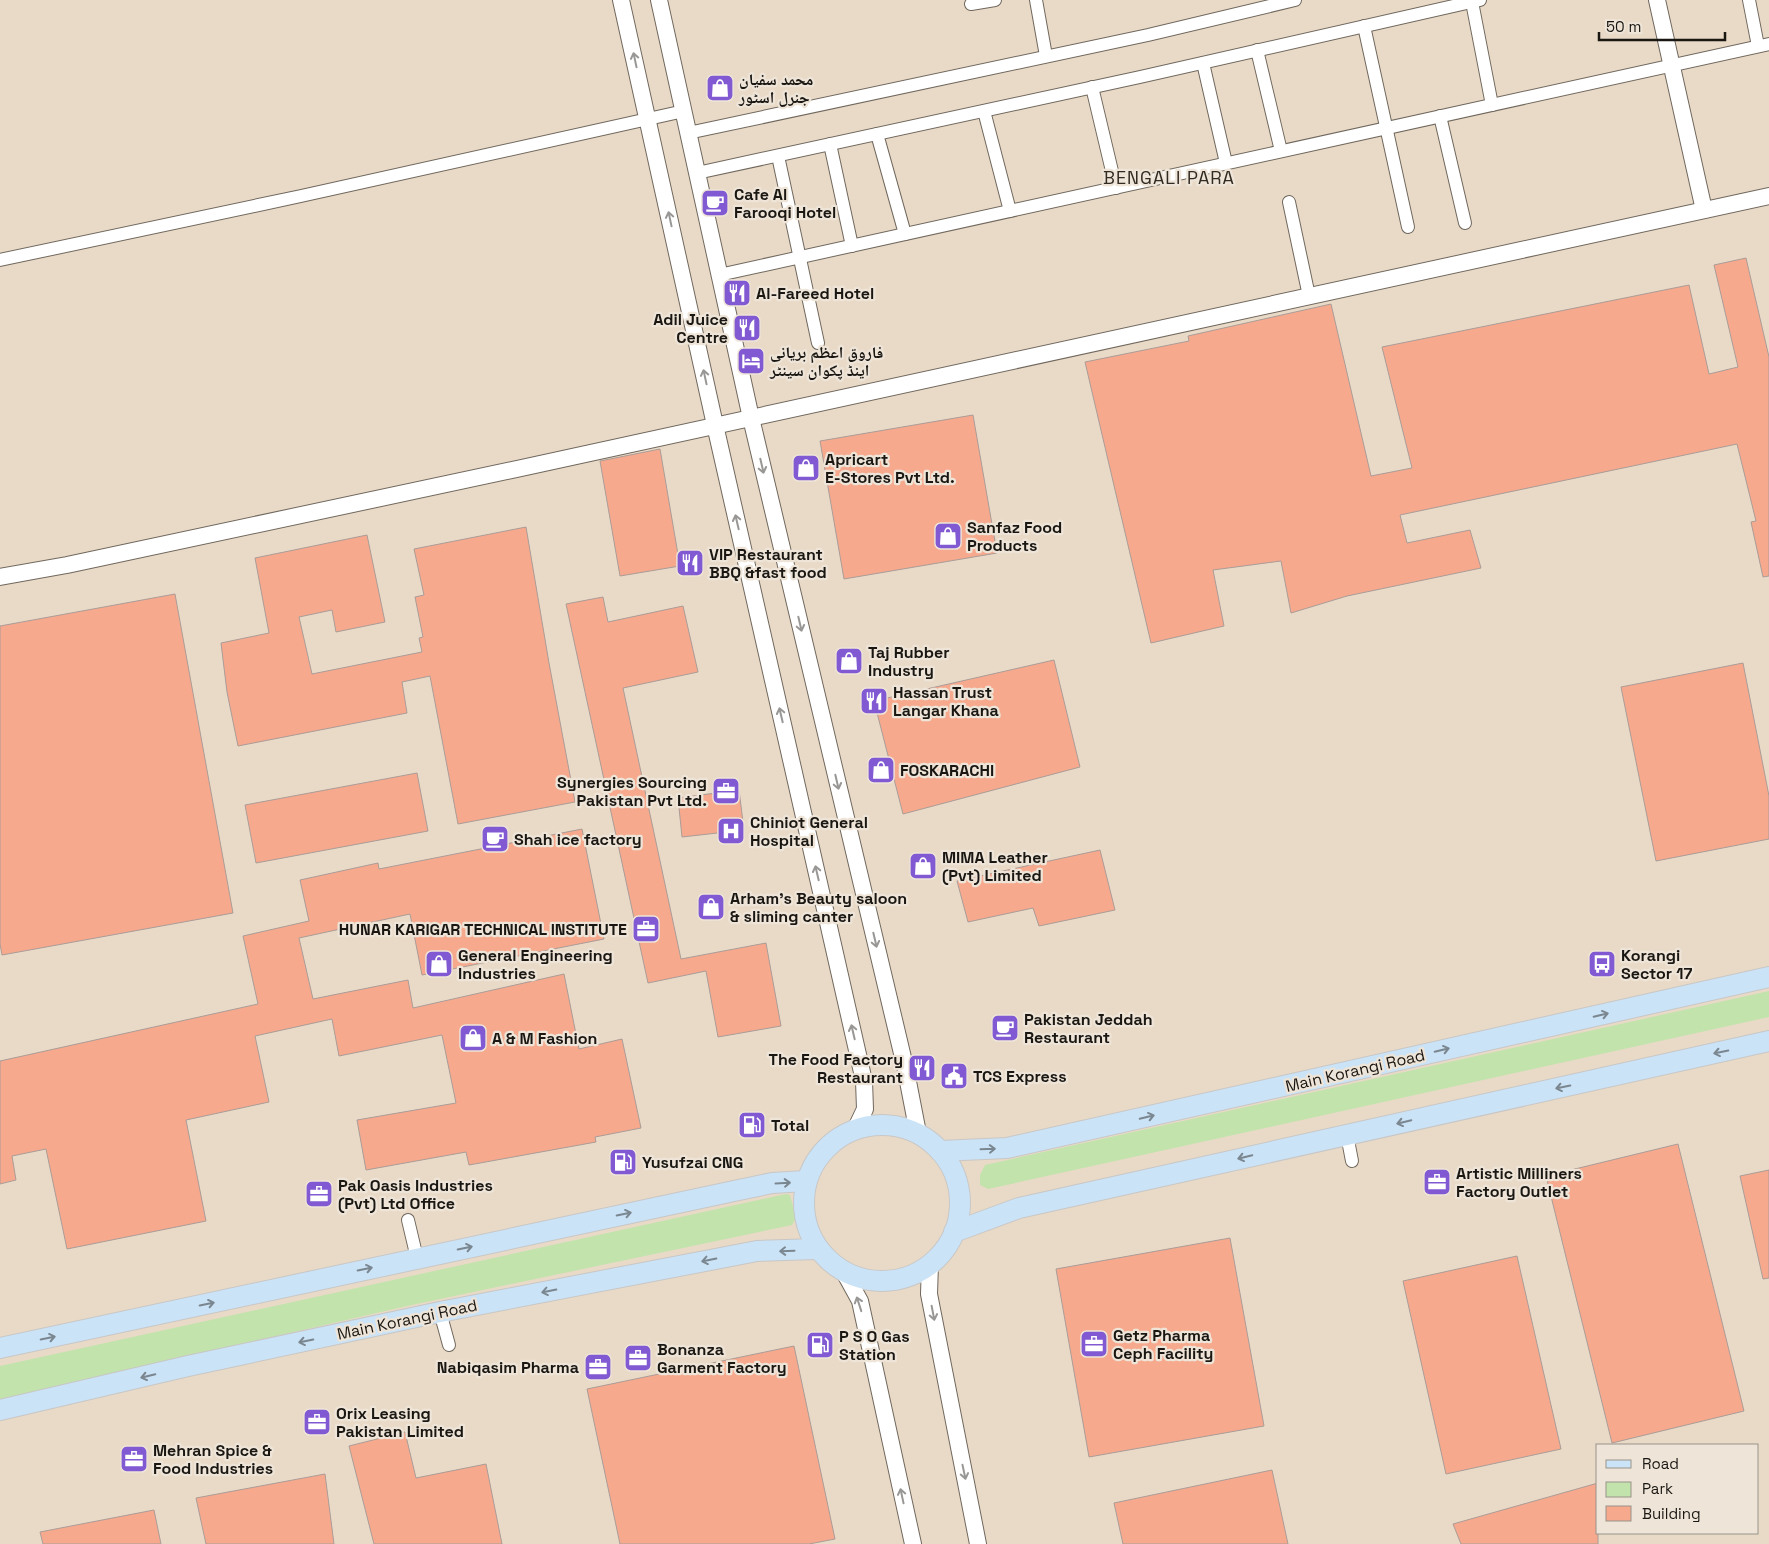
<svg xmlns="http://www.w3.org/2000/svg" width="1769" height="1544" font-family="'Space Grotesk','Noto Naskh Arabic',sans-serif">
<rect width="100%" height="100%" fill="#eee5d8"/>
<path fill="#e9dac7" fill-rule="evenodd" d="M0,0h1769v1544h-1769zM1598,1445h160v88h-160z"/>
<g fill="#c2e3ac">
<path d="M1769,991v26l-781,172 -8,-4v-10l5,-10z"/>
<path d="M786,1194l4,1 6,23 -4,7 -385,81 -407,94v-34z"/>
</g>
<g fill="#f6a98d" stroke="#ab9c97">
<path d="M1746,258l23,99v219l-6,1 -12,-55 5,-1 -19,-77 -337,71 7,28 63,-13 11,38 -134,28 -56,17 -10,-52 -68,9 11,56 -73,17 -66,-281 104,-21 -1,-5 143,-32 40,172 41,-8 -30,-121 307,-62 20,89 29,-7 -24,-102z"/>
<path d="M973,415l24,138 -153,26 -24,-138z"/>
<path d="M660,449l20,117 -60,10 -20,-115z"/>
<path d="M526,527l23,136 26,139 -117,22 -28,-148 -28,6 5,31 -169,33 -11,-54 -6,-49 48,-10 -14,-75 112,-23 18,87 -49,10 -4,-22 -33,7 13,57 110,-22 -3,-14 4,-1 -8,-40 9,-2 -10,-46z"/>
<path d="M175,594l58,319 -231,42 -2,-11v-318z"/>
<path d="M603,597l5,25 75,-16 15,66 -75,16 58,271 85,-16 15,83 -63,11 -12,-66 -58,12 -82,-379z"/>
<path d="M1054,660l26,107 -177,47 -29,-113z"/>
<path d="M1743,663l26,133v43l-113,22 -35,-174z"/>
<path d="M417,773l11,58 -172,32 -11,-58z"/>
<path d="M739,790l5,40 -62,7 -4,-39z"/>
<path d="M582,829l22,110 -182,36 -12,-61 -111,24 14,61 95,-19 5,28 151,-34 15,75 43,-10 19,89 -46,9 1,5 -127,23 -3,-13 -100,18 -9,-50 99,-17 -14,-68 -103,21 -7,-37 -77,17 14,66 -83,18 20,101 -139,28 -21,-100 -34,7 4,24 -16,4v-123l258,-57 -15,-68 66,-15 -9,-41 78,-17 1,6z"/>
<path d="M1100,850l15,60 -76,16 -6,-18 -65,14 -11,-41z"/>
<path d="M1678,1144l66,267 -132,32 -66,-267z"/>
<path d="M1769,1170v108l-6,1 -23,-103z"/>
<path d="M1230,1238l34,188 -175,31 -33,-188z"/>
<path d="M1517,1256l44,193 -115,25 -43,-193z"/>
<path d="M794,1346l41,193 -26,5h-189l-33,-155z"/>
<path d="M405,1432l11,46 70,-14 16,80h-128l-25,-98z"/>
<path d="M1272,1470l16,74h-165l-9,-41z"/>
<path d="M325,1474l9,70h-128l-10,-46z"/>
<path d="M1598,1483v61h-137l-8,-20z"/>
<path d="M154,1510l7,34h-118l-3,-12z"/>
</g>
<g fill="none" stroke-linecap="round" stroke-linejoin="round">
<defs>
<g id="minor">
<path d="M1036,0l10,56"/>
<path d="M1749,0l9,46"/>
<path d="M1472,2l20,103"/>
<path d="M971,4l24,-4"/>
<path d="M1364,26l44,201"/>
<path d="M1257,50l24,101"/>
<path d="M1203,63l23,100"/>
<path d="M1092,87l24,101"/>
<path d="M984,111l26,100"/>
<path d="M1440,116l25,107"/>
<path d="M688,133l460,-98 147,-35"/>
<path d="M877,134l28,100"/>
<path d="M830,144l22,102"/>
<path d="M778,156l40,187"/>
<path d="M697,173l443,-96 340,-77"/>
<path d="M1289,202l20,94"/>
<path d="M0,260l301,-64 383,-85"/>
<path d="M719,275l1050,-231"/>
<path d="M1347,1135l5,26"/>
<path d="M408,1220l9,38"/>
<path d="M440,1312l9,33"/>
</g>
<g id="tertiary">
<path d="M621,0l94,425 149,656 1,28 -10,21"/>
<path d="M659,0l92,418 154,648 13,67"/>
<path d="M1657,0l47,210"/>
<path d="M0,577l67,-12 459,-98 1243,-271"/>
<path d="M930,1264l-1,30 49,250"/>
<path d="M844,1272l16,29 53,243"/>
</g>
<g id="primary">
<circle cx="882" cy="1203" r="78"/>
<path d="M940,1151l67,-3 762,-171"/>
<path d="M954,1232l65,-24 750,-167"/>
<path d="M0,1348l734,-157 38,-8 34,-2"/>
<path d="M0,1410l188,-44 252,-54 317,-61 59,-2"/>
</g>
</defs>
<use href="#minor" stroke="#70685e" stroke-width="14"/>
<use href="#tertiary" stroke="#70685e" stroke-width="18"/>
<use href="#primary" stroke="#c8c7c6" stroke-width="22"/>
<use href="#minor" stroke="#fff" stroke-width="12"/>
<use href="#tertiary" stroke="#fff" stroke-width="16"/>
<use href="#primary" stroke="#cbe3f7" stroke-width="20"/>
</g>
<defs><path id="oneway-shaft" d="M-6 0H5M1.5-3L5.5 0L1.5 3" fill="none" stroke-width="1.6" stroke-linecap="round" stroke-linejoin="round" transform="scale(1.25)"/></defs>
<g stroke="#989795">
<use href="#oneway-shaft" transform="translate(635 60) rotate(-102)"/>
<use href="#oneway-shaft" transform="translate(670 219) rotate(-102)"/>
<use href="#oneway-shaft" transform="translate(705 377) rotate(-102)"/>
<use href="#oneway-shaft" transform="translate(762 466) rotate(77)"/>
<use href="#oneway-shaft" transform="translate(737 522) rotate(-103)"/>
<use href="#oneway-shaft" transform="translate(800 624) rotate(77)"/>
<use href="#oneway-shaft" transform="translate(781 715) rotate(-103)"/>
<use href="#oneway-shaft" transform="translate(837 782) rotate(77)"/>
<use href="#oneway-shaft" transform="translate(817 873) rotate(-103)"/>
<use href="#oneway-shaft" transform="translate(875 940) rotate(77)"/>
<use href="#oneway-shaft" transform="translate(853 1032) rotate(-103)"/>
<use href="#oneway-shaft" transform="translate(859 1304) rotate(-108)"/>
<use href="#oneway-shaft" transform="translate(933 1313) rotate(79)"/>
<use href="#oneway-shaft" transform="translate(964 1472) rotate(78)"/>
<use href="#oneway-shaft" transform="translate(902 1496) rotate(-102)"/>
</g>
<g stroke="#7b8790">
<use href="#oneway-shaft" transform="translate(1601 1015) rotate(-13)"/>
<use href="#oneway-shaft" transform="translate(1442 1050) rotate(-13)"/>
<use href="#oneway-shaft" transform="translate(1721 1052) rotate(168)"/>
<use href="#oneway-shaft" transform="translate(1563 1087) rotate(168)"/>
<use href="#oneway-shaft" transform="translate(1147 1117) rotate(-13)"/>
<use href="#oneway-shaft" transform="translate(1404 1122) rotate(167)"/>
<use href="#oneway-shaft" transform="translate(988 1149) rotate(-2)"/>
<use href="#oneway-shaft" transform="translate(1245 1157) rotate(167)"/>
<use href="#oneway-shaft" transform="translate(783 1183) rotate(-3)"/>
<use href="#oneway-shaft" transform="translate(624 1214) rotate(-12)"/>
<use href="#oneway-shaft" transform="translate(465 1248) rotate(-12)"/>
<use href="#oneway-shaft" transform="translate(787 1251) rotate(178)"/>
<use href="#oneway-shaft" transform="translate(709 1260) rotate(169)"/>
<use href="#oneway-shaft" transform="translate(365 1269) rotate(-12)"/>
<use href="#oneway-shaft" transform="translate(549 1291) rotate(169)"/>
<use href="#oneway-shaft" transform="translate(207 1304) rotate(-12)"/>
<use href="#oneway-shaft" transform="translate(48 1338) rotate(-12)"/>
<use href="#oneway-shaft" transform="translate(306 1341) rotate(168)"/>
<use href="#oneway-shaft" transform="translate(148 1376) rotate(167)"/>
</g>
<defs>
<symbol id="shop-square" viewBox="-11 -11 22 22"><rect x="-9" y="-9" width="18" height="18" rx="4" fill="#8159d2" stroke="#eee5d8"/><path d="M-5-2.5h2.3a2.7 3.5 0 0 1 5.4 0H5L5.5 6h-11ZM-1.5-2.5h3a1.5 2.3 0 0 0-3 0Z" fill="#fff"/></symbol>
<symbol id="cafe-square" viewBox="-11 -11 22 22"><rect x="-9" y="-9" width="18" height="18" rx="4" fill="#8159d2" stroke="#eee5d8"/><path d="M-5.5-4.5H6V0H3Q3 3.5 0 3.5H-2.5Q-5.5 3.5-5.5 0ZM3-3.2v2h1.7v-2ZM-6 4.5H4V6H-6Z" fill="#fff"/></symbol>
<symbol id="restaurant-square" viewBox="-11 -11 22 22"><rect x="-9" y="-9" width="18" height="18" rx="4" fill="#8159d2" stroke="#eee5d8"/><path d="M-5-6h1v4h1v-4h1v4h1v-4h1v5L-1.5 .5V6h-2V.5L-5-1ZM5-6V6H3V1.5H1.5Q1.5-4 5-6Z" fill="#fff"/></symbol>
<symbol id="hotel-square" viewBox="-11 -11 22 22"><rect x="-9" y="-9" width="18" height="18" rx="4" fill="#8159d2" stroke="#eee5d8"/><path d="M-6-4.5h1.5V1H6V5H4.5V3h-9V5H-6ZM-4 0a1.8 1.8 0 1 1 3.6 0ZM.5 0V-2.5h3Q6-2.5 6 0Z" fill="#fff"/></symbol>
<symbol id="office-square" viewBox="-11 -11 22 22"><rect x="-9" y="-9" width="18" height="18" rx="4" fill="#8159d2" stroke="#eee5d8"/><path d="M-6-3h4V-5.5h4V-3h4V5H-6ZM-1-4.5V-3h2v-1.5ZM-6 0V1H6V0Z" fill="#fff"/></symbol>
<symbol id="hospital-square" viewBox="-11 -11 22 22"><rect x="-9" y="-9" width="18" height="18" rx="4" fill="#8159d2" stroke="#eee5d8"/><path d="M-5-5h3v3.5h4V-5h3V5h-3V1.5h-4V5h-3Z" fill="#fff"/></symbol>
<symbol id="bus-square" viewBox="-11 -11 22 22"><rect x="-9" y="-9" width="18" height="18" rx="4" fill="#8159d2" stroke="#eee5d8"/><path d="M-5-6H5V4H4V6H2V4H-2V6H-4V4H-5ZM-3.5-4V0h7V-4ZM-3.5 1.2v1.5H-2V1.2ZM2 1.2v1.5H3.5V1.2Z" fill="#fff"/></symbol>
<symbol id="civic-square" viewBox="-11 -11 22 22"><rect x="-9" y="-9" width="18" height="18" rx="4" fill="#8159d2" stroke="#eee5d8"/><path d="M-.6-6.5H3V-4.5H.6V-3L4-1V1h2V6H-6V1h2V-1L-.6-3ZM-1.2 2.5V6h2.4V2.5Z" fill="#fff"/></symbol>
<symbol id="fuel-square" viewBox="-11 -11 22 22"><rect x="-9" y="-9" width="18" height="18" rx="4" fill="#8159d2" stroke="#eee5d8"/><path d="M-5.5-6h7V0h2V4h1.3V-2.5L3-4.5l.8-.8L6-3V5H2.5V1h-1V6h-7ZM-4.2-4.7v3.2H.2V-4.7Z" fill="#fff"/></symbol>
</defs>
<g fill-rule="evenodd">
<use href="#shop-square" x="704" y="72" width="32" height="32"/>
<use href="#cafe-square" x="699" y="187" width="32" height="32"/>
<use href="#restaurant-square" x="721" y="277" width="32" height="32"/>
<use href="#restaurant-square" x="731" y="312" width="32" height="32"/>
<use href="#hotel-square" x="735" y="345" width="32" height="32"/>
<use href="#shop-square" x="790" y="452" width="32" height="32"/>
<use href="#shop-square" x="932" y="520" width="32" height="32"/>
<use href="#restaurant-square" x="674" y="547" width="32" height="32"/>
<use href="#shop-square" x="833" y="645" width="32" height="32"/>
<use href="#restaurant-square" x="858" y="685" width="32" height="32"/>
<use href="#shop-square" x="865" y="754" width="32" height="32"/>
<use href="#office-square" x="710" y="775" width="32" height="32"/>
<use href="#hospital-square" x="715" y="815" width="32" height="32"/>
<use href="#cafe-square" x="479" y="823" width="32" height="32"/>
<use href="#shop-square" x="907" y="850" width="32" height="32"/>
<use href="#shop-square" x="695" y="891" width="32" height="32"/>
<use href="#office-square" x="630" y="913" width="32" height="32"/>
<use href="#shop-square" x="423" y="948" width="32" height="32"/>
<use href="#bus-square" x="1586" y="948" width="32" height="32"/>
<use href="#cafe-square" x="989" y="1012" width="32" height="32"/>
<use href="#shop-square" x="457" y="1022" width="32" height="32"/>
<use href="#restaurant-square" x="906" y="1052" width="32" height="32"/>
<use href="#civic-square" x="938" y="1060" width="32" height="32"/>
<use href="#fuel-square" x="736" y="1109" width="32" height="32"/>
<use href="#fuel-square" x="607" y="1146" width="32" height="32"/>
<use href="#office-square" x="1421" y="1166" width="32" height="32"/>
<use href="#office-square" x="303" y="1178" width="32" height="32"/>
<use href="#office-square" x="1078" y="1328" width="32" height="32"/>
<use href="#fuel-square" x="804" y="1329" width="32" height="32"/>
<use href="#office-square" x="622" y="1342" width="32" height="32"/>
<use href="#office-square" x="582" y="1351" width="32" height="32"/>
<use href="#office-square" x="301" y="1406" width="32" height="32"/>
<use href="#office-square" x="118" y="1443" width="32" height="32"/>
</g>
<g text-anchor="middle" stroke-width="4.5" stroke-linejoin="round" paint-order="stroke">
<g font-size="16" font-weight="bold" fill="#1a1713" stroke="#eee5d8" text-anchor="start">
<text x="739" y="85">محمد سفیان<tspan x="739" dy="18">جنرل اسٹور</tspan></text>
<text x="734" y="200">Cafe Al<tspan x="734" dy="18">Farooqi Hotel</tspan></text>
<text x="756" y="299">Al-Fareed Hotel</text>
<text x="728" y="325" text-anchor="end">Adil Juice<tspan x="728" dy="18">Centre</tspan></text>
<text x="770" y="358">فاروق اعظم بریانی<tspan x="770" dy="18">اینڈ پکوان سینٹر</tspan></text>
<text x="825" y="465">Apricart<tspan x="825" dy="18">E-Stores Pvt Ltd.</tspan></text>
<text x="967" y="533">Sanfaz Food<tspan x="967" dy="18">Products</tspan></text>
<text x="709" y="560">VIP Restaurant<tspan x="709" dy="18">BBQ &amp;fast food</tspan></text>
<text x="868" y="658">Taj Rubber<tspan x="868" dy="18">Industry</tspan></text>
<text x="893" y="698">Hassan Trust<tspan x="893" dy="18">Langar Khana</tspan></text>
<text x="900" y="776">FOSKARACHI</text>
<text x="707" y="788" text-anchor="end">Synergies Sourcing<tspan x="707" dy="18">Pakistan Pvt Ltd.</tspan></text>
<text x="750" y="828">Chiniot General<tspan x="750" dy="18">Hospital</tspan></text>
<text x="514" y="845">Shah ice factory</text>
<text x="942" y="863">MIMA Leather<tspan x="942" dy="18">(Pvt) Limited</tspan></text>
<text x="730" y="904">Arham's Beauty saloon<tspan x="730" dy="18">&amp; sliming canter</tspan></text>
<text x="627" y="935" text-anchor="end">HUNAR KARIGAR TECHNICAL INSTITUTE</text>
<text x="458" y="961">General Engineering<tspan x="458" dy="18">Industries</tspan></text>
<text x="1621" y="961">Korangi<tspan x="1621" dy="18">Sector 17</tspan></text>
<text x="1024" y="1025">Pakistan Jeddah<tspan x="1024" dy="18">Restaurant</tspan></text>
<text x="492" y="1044">A &amp; M Fashion</text>
<text x="903" y="1065" text-anchor="end">The Food Factory<tspan x="903" dy="18">Restaurant</tspan></text>
<text x="973" y="1082">TCS Express</text>
<text x="771" y="1131">Total</text>
<text x="642" y="1168">Yusufzai CNG</text>
<text x="1456" y="1179">Artistic Milliners<tspan x="1456" dy="18">Factory Outlet</tspan></text>
<text x="338" y="1191">Pak Oasis Industries<tspan x="338" dy="18">(Pvt) Ltd Office</tspan></text>
<text x="1113" y="1341">Getz Pharma<tspan x="1113" dy="18">Ceph Facility</tspan></text>
<text x="839" y="1342">P S O Gas<tspan x="839" dy="18">Station</tspan></text>
<text x="657" y="1355">Bonanza<tspan x="657" dy="18">Garment Factory</tspan></text>
<text x="579" y="1373" text-anchor="end">Nabiqasim Pharma</text>
<text x="336" y="1419">Orix Leasing<tspan x="336" dy="18">Pakistan Limited</tspan></text>
<text x="153" y="1456">Mehran Spice &amp;<tspan x="153" dy="18">Food Industries</tspan></text>
</g>
<g font-size="16" fill="#1a1713" stroke="#eee5d8">
<text transform="translate(1355 1070) rotate(-13)" y="6">Main Korangi Road</text>
<text transform="translate(407 1319) rotate(-12)" y="6">Main Korangi Road</text>
</g>
<g font-size="18" letter-spacing="1" fill="#322b22" stroke="#eee5d8">
<text x="1169" y="184">BENGALI PARA</text>
</g>
</g>
<rect x="1596" y="1444" width="162" height="90" fill="#eee5d8" stroke="#999389"/>
<rect x="1606" y="1460" width="25" height="8" fill="#cbe3f7" stroke="#999389"/>
<text x="1642" y="1469" font-size="15" fill="#1a1713">Road</text>
<rect x="1606" y="1482" width="25" height="15" fill="#c2e3ac" stroke="#999389"/>
<text x="1642" y="1494" font-size="15" fill="#1a1713">Park</text>
<rect x="1606" y="1506" width="25" height="15" fill="#f6a98d" stroke="#999389"/>
<text x="1642" y="1519" font-size="15" fill="#1a1713">Building</text>
<path d="M1599 32v8h126v-8" fill="none" stroke="#1a1713" stroke-width="2.5"/>
<text x="1606" y="32" font-size="15" fill="#1a1713" stroke="#eee5d8" stroke-width="4" paint-order="stroke">50 m</text>
</svg>
